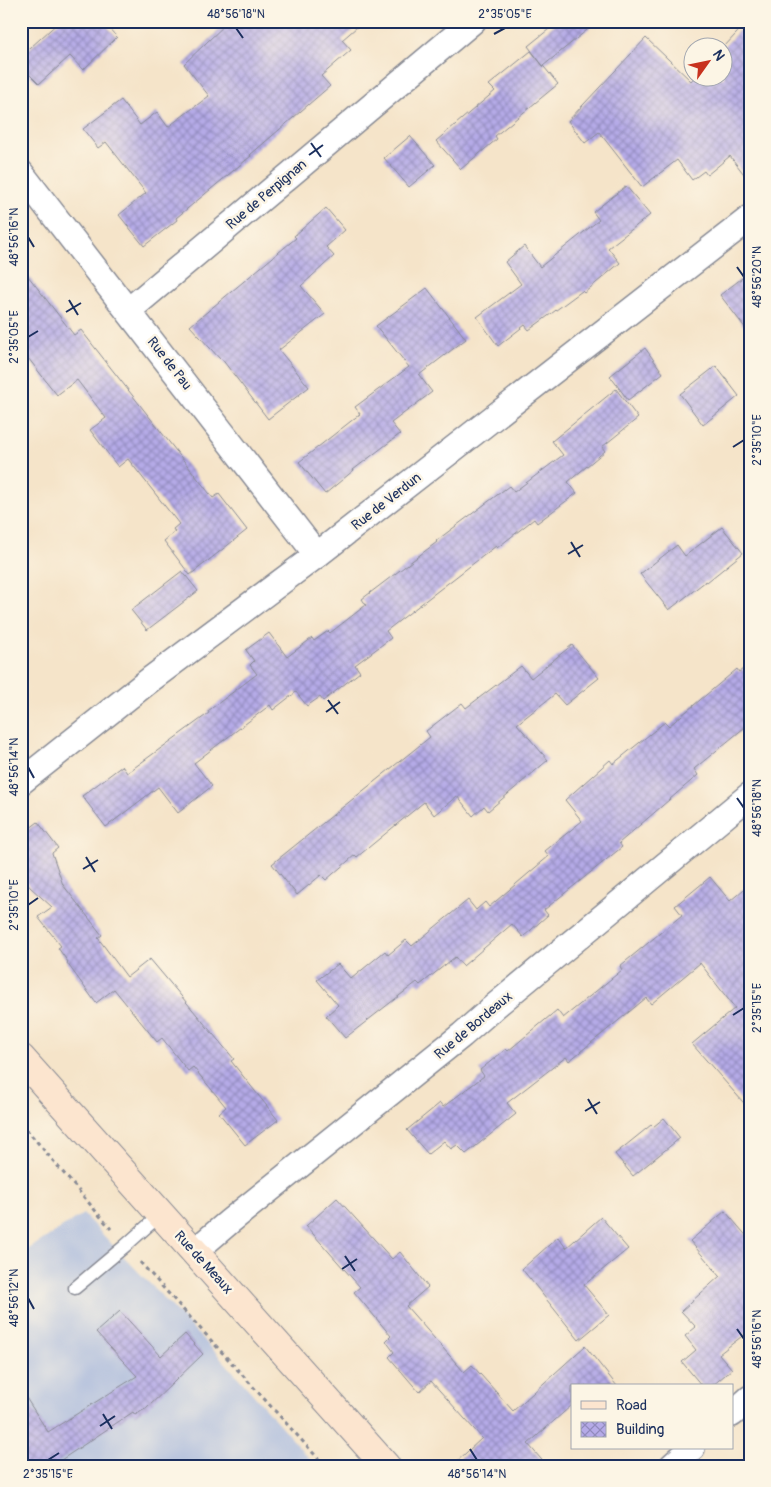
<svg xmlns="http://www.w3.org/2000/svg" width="771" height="1487" font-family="Pangolin,sans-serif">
<defs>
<pattern id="building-cross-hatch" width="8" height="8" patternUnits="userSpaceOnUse" patternTransform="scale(1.25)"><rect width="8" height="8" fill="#b5aae7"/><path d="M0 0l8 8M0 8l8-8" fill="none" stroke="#928bbe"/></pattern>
</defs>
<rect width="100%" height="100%" fill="#fcf5e5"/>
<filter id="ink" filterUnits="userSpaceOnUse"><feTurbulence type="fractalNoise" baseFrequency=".02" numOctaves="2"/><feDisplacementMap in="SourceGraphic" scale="10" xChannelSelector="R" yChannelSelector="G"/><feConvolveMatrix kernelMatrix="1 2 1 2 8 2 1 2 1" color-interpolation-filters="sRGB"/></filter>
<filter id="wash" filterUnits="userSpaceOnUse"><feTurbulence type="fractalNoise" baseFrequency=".0096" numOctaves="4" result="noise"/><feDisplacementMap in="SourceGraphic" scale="20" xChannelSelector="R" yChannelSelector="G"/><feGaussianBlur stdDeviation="1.12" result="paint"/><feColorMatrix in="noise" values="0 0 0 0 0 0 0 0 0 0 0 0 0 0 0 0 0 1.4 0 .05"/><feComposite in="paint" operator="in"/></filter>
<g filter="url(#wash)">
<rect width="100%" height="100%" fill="#f5e4c9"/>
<path fill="#b9c5de" d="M83,1214l140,146 93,106h-295v-212z"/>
<g id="blocks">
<g fill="url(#building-cross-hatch)">
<path d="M60,21h42l15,16 -34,33 -13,-14 -31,28 -18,-18v-10z"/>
<path d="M229,21h135l-22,19 9,10 -30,26 9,10 -80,69 1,1 -75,62 1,2 -33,26 -25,-31 27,-22 -40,-51 -8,6 -15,-19 38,-29 19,25 17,-13 11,15 41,-31 -25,-32z"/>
<path d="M559,21h39l-55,45 -15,-20z"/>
<path d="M748,21h2v161l-20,-26 -23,19 -3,-4 -12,9 -15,-20 -35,27 -43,-55 -14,11 -17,-22 78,-83 45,43 3,-3h30l-1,-30z"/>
<path d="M531,51l27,33 -63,52 2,3 -36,30 -25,-28 59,-50 -6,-6z"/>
<path d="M410,136l25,29 -26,22 -25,-29z"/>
<path d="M626,186l24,29 -42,33 12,15 -36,30 -2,-2 -53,39 -4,-5 -27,21 -21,-29 44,-33 -16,-22 19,-16 16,21 59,-47 -6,-8z"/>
<path d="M326,208l19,22 -19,17 8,9 -33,30 24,28 -46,36 30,37 -41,32 -47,-61 -1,1 -30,-33 106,-88 -2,-2z"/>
<path d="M21,267l53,68 7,-5 132,168 6,-4 28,36 -57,45 -26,-34 11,-9 -2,-3 6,-5 -51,-65 -10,8 -28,-37 16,-12 -29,-38 -20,15 -36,-46z"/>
<path d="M750,272v62l-30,-39z"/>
<path d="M427,288l39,51 -47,36 13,17 -41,31 9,11 -47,36h1l-29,24 -26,-32 61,-48 -5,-7 54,-40 -33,-41z"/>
<path d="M645,348l18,25 -35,27 -18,-24z"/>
<path d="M716,366l23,30 -36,29 -23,-31z"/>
<path d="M616,389l22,29 -36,29 3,4 -37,31 9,11 -40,30 -3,-4 -37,29 -1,-2 -110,85 5,7 -36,27 5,7 -37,29 -3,-4 -13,9 -11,-14 -23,18 -3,-5 -76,58 18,23 -34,27 -20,-26 -52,40 -24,-31 40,-30 5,7 82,-60 -1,-2 49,-37 -7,-9 4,-4 -8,-11 23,-17 18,24 25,-19 2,3 14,-10 2,2 36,-28 -4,-6 75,-57 -1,-1 73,-55 5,6 49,-37 -11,-14z"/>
<path d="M722,527l21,26 -36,29 -1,-1 -37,29 -29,-36 37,-29 8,11z"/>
<path d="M182,571l16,20 -51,39 -16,-20z"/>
<path d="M572,645l27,33 -34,27 -10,-11 -38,30 31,36 -60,51 -4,-5 -11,10 -16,-20 -23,19 -10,-13 -67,55 -2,-2 -29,25 -5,-5 -24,20 -25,-31 158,-127 -4,-6 36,-28 4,5 55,-42 10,12z"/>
<path d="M750,664v59l-56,46 4,6 -79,68 3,4 -78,63 4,5 -25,22 -11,-13 -49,42 -8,-9 -35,28 -3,-3 -72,56 -19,-22 12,-11 -21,-25 21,-16 13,15 34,-28 3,4 18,-15 6,6 56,-46 8,10 9,-8 4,5 60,-51 -4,-5 37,-30 -17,-21 45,-40 3,4 52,-42 4,4 68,-57 2,3z"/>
<path d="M38,822l20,26 -6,5 11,32 39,50 -4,3 29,39 23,-18 84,100 -3,2 47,59 -33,25 -26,-32 7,-6 -33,-40 -5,4 -26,-33 -5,4 -43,-53 -18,14 -29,-40 1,-1 -10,-14 3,-2 -23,-29 14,-10 -22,-20 -9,-11v-41z"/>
<path d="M710,877l20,24 20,-17v226l-58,-66 43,-36 -35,-45 -49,41 -5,-6 -77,63 -3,-4 -59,46 9,11 -50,40 -9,-9 -6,4 -7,-8 -16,13 -21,-24 33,-27 3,4 41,-31 -4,-6 26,-21 2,2 49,-41 6,8 59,-48 -2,-4 62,-51 -7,-9z"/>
<path d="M664,1118l16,20 -47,38 -18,-22 36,-29 2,2z"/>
<path d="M337,1198l55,61 8,-7 28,35 -22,19 58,66 8,-7 41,46 72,-65 32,40h-45v19l-44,39 19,22h-95l30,-28 -51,-57 -12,11 -30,-35 5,-5 -8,-11 5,-5 -37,-44 6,-5 -54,-61z"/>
<path d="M725,1211l25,29v90l-31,24 13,15 -20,17h-10l-20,-24 14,-12 -11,-14 11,-9 -15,-16 39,-35 -30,-35z"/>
<path d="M601,1217l27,32 -44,36 25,30 -30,25 -57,-71 36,-32 8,11z"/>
<path d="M120,1311l41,45 24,-22 18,20 -56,54 -12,7 -2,-3 -81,54h-31v-76l27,42 89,-56 -41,-44z"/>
</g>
</g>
</g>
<g filter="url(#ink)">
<use href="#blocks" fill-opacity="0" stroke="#888a94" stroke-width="1"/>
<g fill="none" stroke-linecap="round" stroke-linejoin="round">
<defs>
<path id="service" d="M75,1288l50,-42 36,-32"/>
<g id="minor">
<path d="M21,173l296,382"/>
<path d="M129,310l344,-289"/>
<path d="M21,782l130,-103 166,-124 433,-337"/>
<path d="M195,1251l34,-29 233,-187 33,-29 255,-211"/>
<path d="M732,1414l18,-16"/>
<path d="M672,1466l20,-18"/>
</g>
<path id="secondary" d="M21,1058l365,408"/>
</defs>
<use href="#service" stroke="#888a94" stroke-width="15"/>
<use href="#minor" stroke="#888a94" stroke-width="28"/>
<use href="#secondary" stroke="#888a94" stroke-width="30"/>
<g stroke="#888a94" stroke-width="3" stroke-dasharray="4 4" stroke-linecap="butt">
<path d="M21,1123l90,106"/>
<path d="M140,1262l185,204"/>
</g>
<use href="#service" stroke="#fff" stroke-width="12"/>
<use href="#minor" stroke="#fff" stroke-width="25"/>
<use href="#secondary" stroke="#fce5cf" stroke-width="28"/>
</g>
</g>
<path fill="none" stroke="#1b2f5e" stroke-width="2" d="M236,28l7,10M494,34l11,-6M311,143l10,14M309,155l14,-10M28,237l6,10M737,267l7,10M69,300l9,15M66,312l15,-9M28,337l10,-6M733,447l11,-7M571,542l9,15M568,554l15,-9M328,700l10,14M326,712l14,-10M28,767l6,11M737,798l7,10M86,857l9,15M83,869l15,-9M28,905l10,-7M733,1015l11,-7M588,1099l9,15M585,1111l15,-9M345,1256l10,15M342,1269l15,-10M28,1298l6,11M737,1329l7,10M103,1414l9,15M100,1426l15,-10M470,1449l7,11M48,1460l11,-7"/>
<g text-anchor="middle" stroke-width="5" stroke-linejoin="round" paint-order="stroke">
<g font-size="14" fill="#1b2f5e" stroke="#fcf5e5">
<text transform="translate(266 194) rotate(-40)" y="5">Rue de Perpignan</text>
<text transform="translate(170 363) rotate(52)" y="5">Rue de Pau</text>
<text transform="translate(386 501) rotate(-38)" y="5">Rue de Verdun</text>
<text transform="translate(473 1025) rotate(-40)" y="5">Rue de Bordeaux</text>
<text transform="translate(204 1262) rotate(48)" y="5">Rue de Meaux</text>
</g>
</g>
<rect width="771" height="1487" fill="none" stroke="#fcf5e5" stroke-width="55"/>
<rect x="571" y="1384" width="162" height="65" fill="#fcf5e5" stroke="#a2a6af"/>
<rect x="581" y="1401" width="25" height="8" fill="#fce5cf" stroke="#a2a6af"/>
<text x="616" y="1410" font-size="15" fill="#1b2f5e">Road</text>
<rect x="581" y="1422" width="25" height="15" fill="url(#building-cross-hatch)" stroke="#a2a6af"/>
<text x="616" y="1434" font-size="15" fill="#1b2f5e">Building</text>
<g transform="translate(708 62) rotate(57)"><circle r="24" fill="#fcf5e5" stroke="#a2a6af"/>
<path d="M0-4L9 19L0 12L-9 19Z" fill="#c8321e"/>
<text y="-8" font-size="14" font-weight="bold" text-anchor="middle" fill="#1b2f5e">N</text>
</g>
<rect x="28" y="28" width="716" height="1432" fill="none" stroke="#1b2f5e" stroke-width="2"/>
<g font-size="12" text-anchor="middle" fill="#1b2f5e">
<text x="236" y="18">48°56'18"N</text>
<text x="505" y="18">2°35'05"E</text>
<text transform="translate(14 237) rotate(-90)" y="4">48°56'16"N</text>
<text transform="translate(757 277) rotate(-90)" y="4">48°56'20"N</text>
<text transform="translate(14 337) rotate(-90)" y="4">2°35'05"E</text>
<text transform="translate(757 440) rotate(-90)" y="4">2°35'10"E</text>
<text transform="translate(14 767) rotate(-90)" y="4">48°56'14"N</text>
<text transform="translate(757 808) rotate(-90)" y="4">48°56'18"N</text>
<text transform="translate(14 905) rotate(-90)" y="4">2°35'10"E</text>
<text transform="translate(757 1008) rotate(-90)" y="4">2°35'15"E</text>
<text transform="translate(14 1298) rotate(-90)" y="4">48°56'12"N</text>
<text transform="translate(757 1339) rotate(-90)" y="4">48°56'16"N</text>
<text x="48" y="1478">2°35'15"E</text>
<text x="477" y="1478">48°56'14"N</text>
</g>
</svg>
